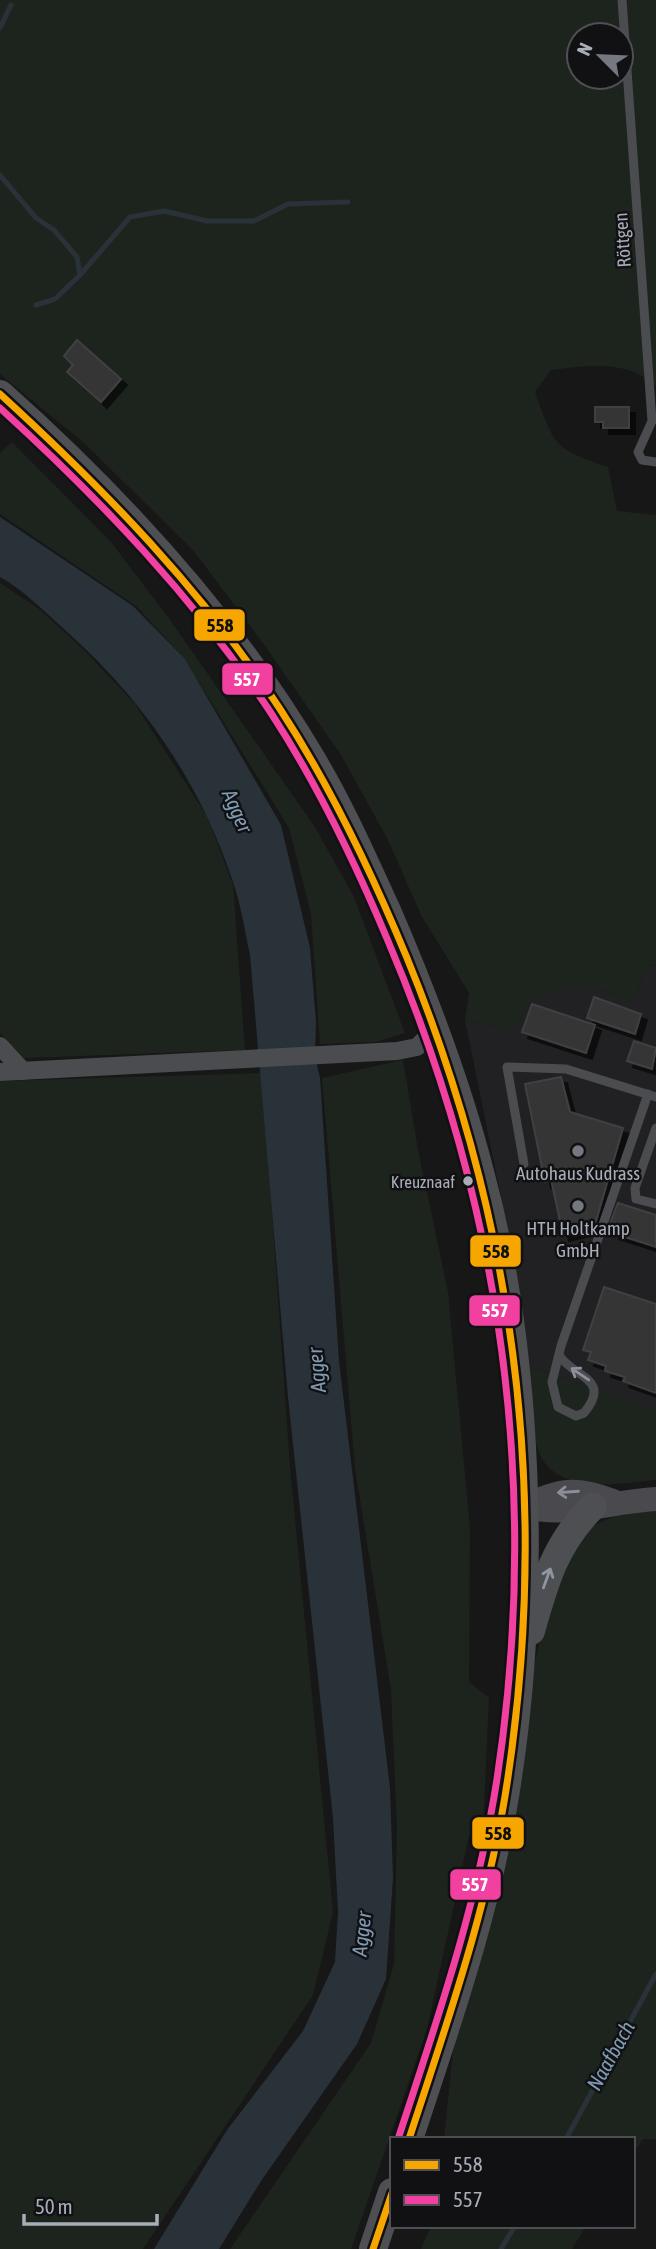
<svg xmlns="http://www.w3.org/2000/svg" width="656" height="2249" font-family="'Asap Condensed',sans-serif">
<defs>
<filter id="shadow"><feDropShadow dx="6" dy="6" stdDeviation="0" flood-color="#0009"/></filter>
</defs>
<rect width="100%" height="100%" fill="#171717"/>
<path fill="#212123" d="M649,964l7,2v444l-126,-44 -17,-110 -48,-236 49,10 17,-30 39,-13h27l35,15z"/>
<g fill="#1d241e" fill-rule="evenodd">
<path d="M0,0h656v386c-30,-27 -68,-20 -105,-16l-16,22c20,55 18,56 73,75l9,44 39,4v451l-7,-2 -17,38 -35,-15h-27l-39,13 -17,30 -49,-10 4,-27 -48,-78 -33,-75 -47,-85 -78,-112 -70,-93 -109,-107 -84,-69zM579,35h42v42h-42z"/>
<path d="M12,442l99,100 57,75 147,210 39,70 51,136 -29,9 -56,2 -9,-130 -22,-86 -105,-170 -48,-52 -136,-92v-61z"/>
<path d="M0,583l39,26 44,40 52,55 73,114 25,67 12,165 -221,8 -24,-25z"/>
<path d="M403,1060l15,90 30,142 22,237 -1,153 20,16 -6,129 -14,9 -42,193 -76,220h-121l141,-206 23,-79 3,-135 -6,-139 -36,-222 -33,-390z"/>
<path d="M262,1073l28,394 43,445 -20,83 -170,254h-143v-1168z"/>
<path d="M530,1366l126,44v70c-38,4 -105,16 -119,-33 -7,-24 -5,-56 -7,-81z"/>
<path d="M656,1510v629h-13l-10,14v-14h-189l11,-105 85,-394 22,-84 18,-25 45,-19z"/>
<path d="M431,2226h155l-14,23h-151z"/>
</g>
<path fill="#2a3239" d="M0,517l133,89 52,53 96,166 29,123 6,74 -1,35 5,21 19,283 51,427 3,90 -7,101 -29,65 -96,137 -42,68h-65l73,-119 76,-99 32,-69 3,-50 -5,-94 -45,-421 -38,-442c-5,-24 -9,-50 -17,-73 -32,-98 -90,-183 -167,-251 -21,-19 -41,-40 -66,-54z"/>
<g fill="none" stroke-linecap="round" stroke-linejoin="round">
<g stroke="#2a3239" stroke-width="5">
<path d="M0,28l11,-23"/>
<path d="M0,175l36,43 18,12 23,27 3,18 -25,24 -19,6"/>
<path d="M80,275l50,-58 34,-6 43,10h47l34,-17 60,-2"/>
<path d="M566,2139l90,-165"/>
<path d="M501,2249l14,-23"/>
</g>
</g>
<g fill="#353536" stroke="#3f4043" stroke-width="2" filter="url(#shadow)">
<path d="M77,340l44,39 -20,23 -34,-30 6,-7 -9,-9z"/>
<path d="M595,407h34v21h-26v-6h-8z"/>
<path d="M594,997l47,17 -6,20 -48,-16z"/>
<path d="M532,1004l63,21 -9,28 -64,-21z"/>
<path d="M634,1041l22,7 -4,21 -25,-8z"/>
<path d="M561,1077l9,35 53,16 -29,100 -31,7 -12,-56 -6,3 -20,-98z"/>
<path d="M618,1203l38,12v32l-43,-14 3,-10 -6,1z"/>
<path d="M604,1287l52,17v89l-33,-12 2,-4 -20,-6 1,-5 -18,-6 3,-8 -8,-2z"/>
</g>
<g fill="none" stroke-linecap="round" stroke-linejoin="round">
<g stroke="#4b4c50" stroke-width="9">
<path d="M622,0l30,421 -14,31 4,8 14,2"/>
<path d="M656,1128l-21,60 1,11 20,5"/>
<path d="M524,1164l-17,-97 59,2 90,28"/>
<path d="M559,1355c13,22 54,23 25,58l-8,3 -18,-9 -6,-25 9,-36 87,-252"/>
</g>
<g stroke="#4b4c50" stroke-width="18">
<path d="M0,1046l23,25"/>
<path d="M0,1072l397,-21 20,-4 19,-19"/>
</g>
<g stroke="#4a4a4e" stroke-width="24">
<path d="M524,1507c47,10 84,-5 132,-8"/>
<path d="M524,1507c35,-18 52,-20 89,-6"/>
</g>
<g stroke="#4d4f52" stroke-width="28">
<path d="M0,394c119,106 230,227 311,364 30,50 53,103 77,155 37,86 70,172 93,263 49,182 55,415 27,601 -18,124 -60,244 -99,362"/>
<path d="M531,1631c14,-50 24,-87 62,-125"/>
<path d="M373,2249l19,-57"/>
</g>
<defs>
<g id="bus-1">
<path d="M0,394c104,95 203,197 280,315 51,78 91,162 127,249 108,264 143,536 101,819 -18,124 -60,243 -99,362"/>
<path d="M373,2249l19,-56"/>
</g>
<path id="bus-2" d="M0,408c101,92 195,191 271,305 47,72 84,149 117,228 114,268 153,548 109,838 -19,122 -59,239 -98,357"/>
</defs>
<use href="#bus-1" stroke="#111113" stroke-width="12"/>
<use href="#bus-2" stroke="#111113" stroke-width="12"/>
<use href="#bus-1" stroke="#f7a600" stroke-width="7"/>
<use href="#bus-2" stroke="#f240a1" stroke-width="7"/>
</g>
<defs><path id="oneway-shaft" d="M-6 0H5M1.5-3L5.5 0L1.5 3" fill="none" stroke-width="1.6" stroke-linecap="round" stroke-linejoin="round" transform="scale(1.75)"/></defs>
<use stroke="#8c9099" href="#oneway-shaft" transform="translate(580 1374) rotate(-146)"/>
<use stroke="#8c8f98" href="#oneway-shaft" transform="translate(568 1492) rotate(176)"/>
<use stroke="#91969e" href="#oneway-shaft" transform="translate(547 1578) rotate(-70)"/>
<g fill="#757880" stroke="#111113" stroke-width="2.5">
<circle cx="578" cy="1151" r="7"/>
<circle cx="578" cy="1206" r="7"/>
</g>
<circle fill="#a8adb8" stroke="#111113" stroke-width="2.5" cx="468" cy="1181" r="6"/>
<g text-anchor="middle" stroke-width="5" stroke-linejoin="round" paint-order="stroke">
<g font-size="17" fill="#a8adb8" stroke="#111113" text-anchor="end">
<text x="455" y="1188">Kreuznaaf</text>
</g>
<g font-size="19" fill="#a8adb8" stroke="#111113">
<text transform="translate(622 240) rotate(-94)" y="7">Röttgen</text>
</g>
<g font-size="19" fill="#a8adb8" stroke="#111113">
<text x="578" y="1180">Autohaus Kudrass</text>
<text x="578" y="1235">HTH Holtkamp<tspan x="578" dy="22">GmbH</tspan></text>
</g>
<g font-size="21" font-style="italic" fill="#7f9bb3" stroke="#111113">
<text transform="translate(237 811) rotate(66)" y="7">Agger</text>
<text transform="translate(317 1370) rotate(-95)" y="7">Agger</text>
<text transform="translate(362 1934) rotate(-84)" y="7">Agger</text>
<text transform="translate(611 2056) rotate(-61)" y="7">Naafbach</text>
</g>
</g>
<g stroke="#111113" stroke-width="2.5">
<rect x="193" y="608" width="53" height="34" rx="7" fill="#f7a600"/>
<rect x="221" y="662" width="53" height="34" rx="7" fill="#f240a1"/>
<rect x="469" y="1234" width="53" height="34" rx="7" fill="#f7a600"/>
<rect x="468" y="1294" width="53" height="33" rx="7" fill="#f240a1"/>
<rect x="471" y="1816" width="54" height="34" rx="7" fill="#f7a600"/>
<rect x="449" y="1868" width="53" height="33" rx="7" fill="#f240a1"/>
</g>
<g font-size="19" text-anchor="middle" font-weight="bold" fill="#fff">
<text x="247" y="686">557</text>
<text x="495" y="1317">557</text>
<text x="475" y="1891">557</text>
</g>
<g font-size="19" text-anchor="middle" font-weight="bold" fill="#111">
<text x="220" y="632">558</text>
<text x="496" y="1258">558</text>
<text x="498" y="1840">558</text>
</g>
<rect x="390" y="2137" width="245" height="91" fill="#111113" stroke="#4d4f55" stroke-width="2"/>
<rect x="404" y="2160" width="35" height="10" fill="#f7a600" stroke="#4d4f55" stroke-width="2"/>
<text x="453" y="2172" font-size="21" fill="#a8adb8">558</text>
<rect x="404" y="2195" width="35" height="10" fill="#f240a1" stroke="#4d4f55" stroke-width="2"/>
<text x="453" y="2207" font-size="21" fill="#a8adb8">557</text>
<g transform="translate(600 56) rotate(294)"><circle r="33" fill="#111113" stroke="#4d4f55" stroke-width="2"/>
<path d="M0-5L12 26L0 18L-12 26Z" fill="#757880"/>
<text y="-10" font-size="19" font-weight="bold" text-anchor="middle" fill="#a8adb8">N</text>
</g>
<path d="M24 2214v10h133v-10" fill="none" stroke="#a8adb8" stroke-width="3.5"/>
<text x="35" y="2214" font-size="21" fill="#a8adb8" stroke="#111113" stroke-width="5" paint-order="stroke">50 m</text>
</svg>
